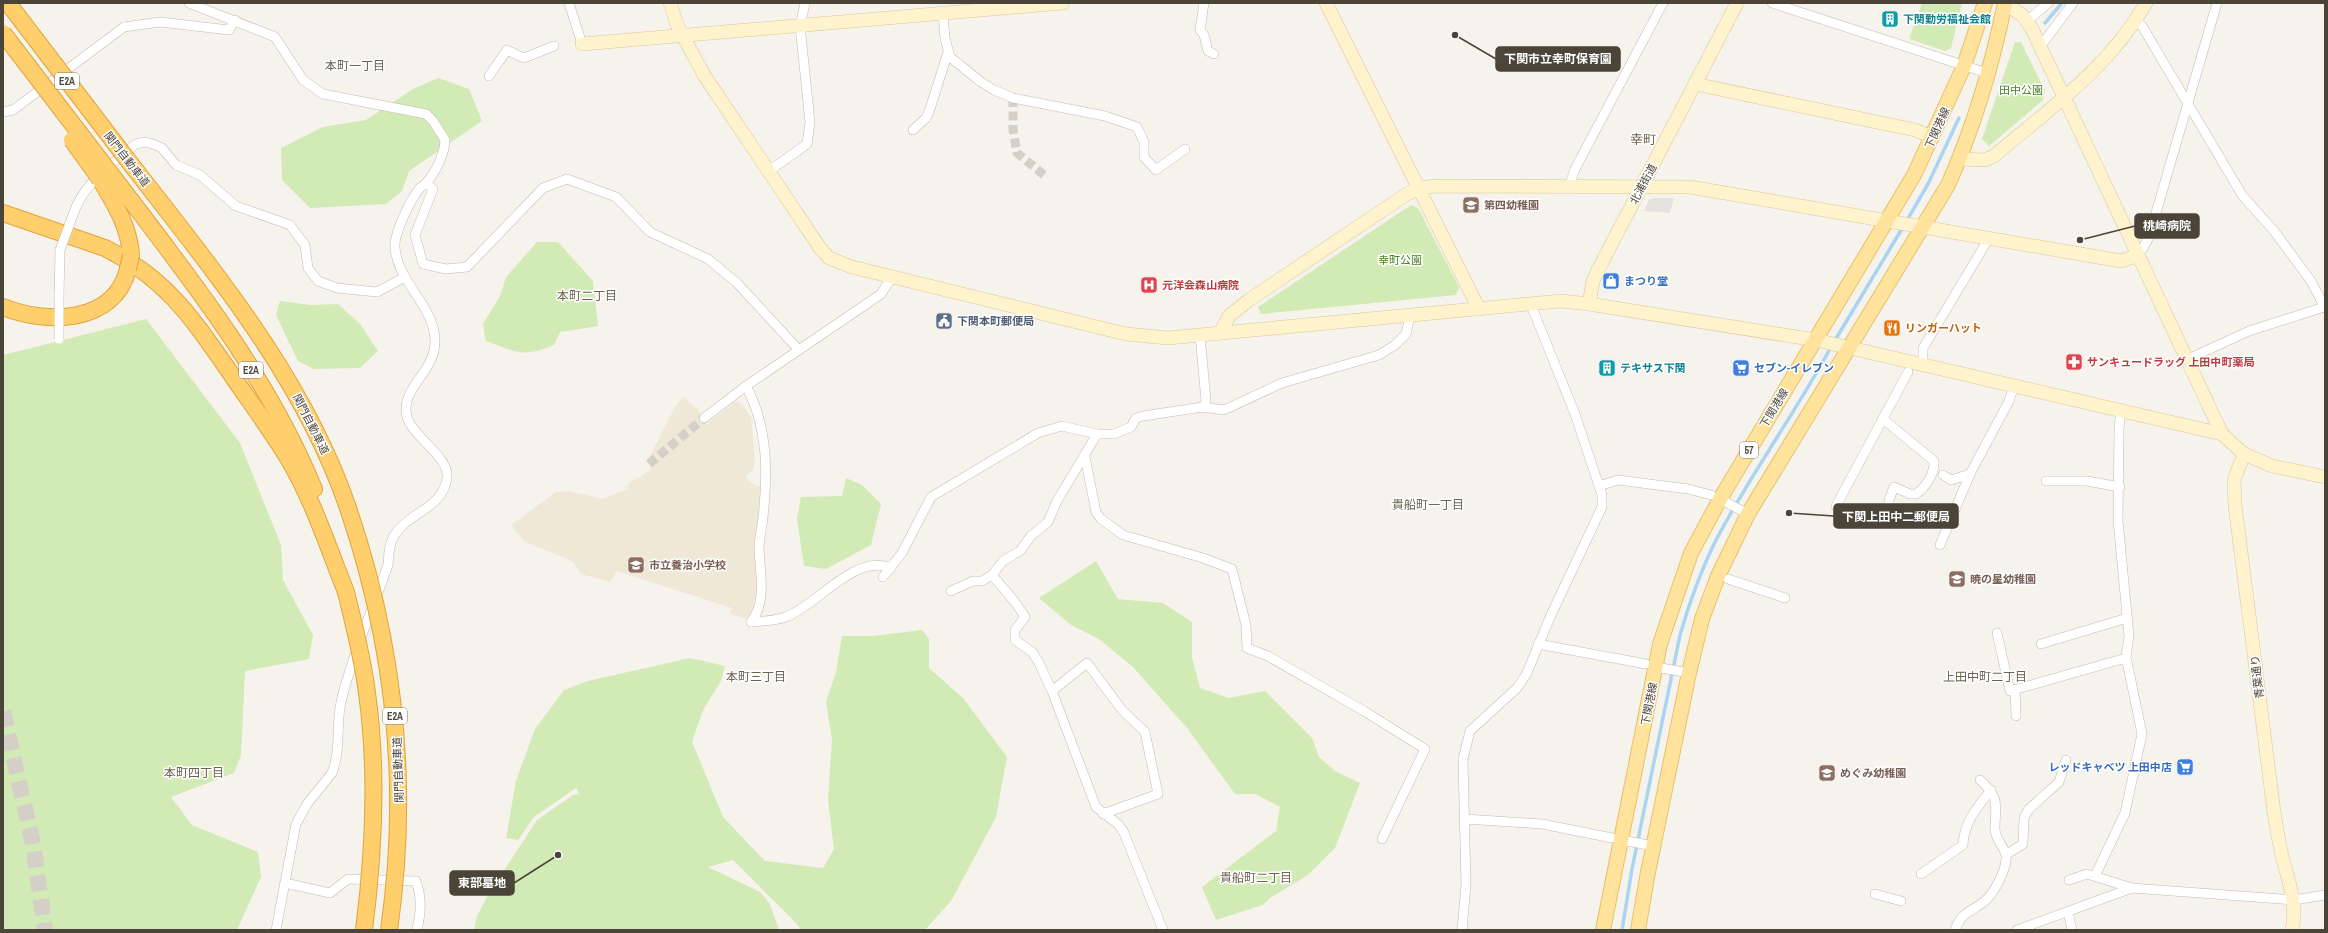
<svg xmlns="http://www.w3.org/2000/svg" width="2328" height="933" font-family="'Archivo Narrow','Noto Sans JP',sans-serif">
<rect width="100%" height="100%" fill="#f6f3ec"/>
<path fill="#efe8d6" d="M683,397l15,13 9,14 29,-23 6,3 9,13 4,42 -2,10 -8,9 11,8h5l-6,77 4,24 -8,30 -4,2 -17,-6 2,-5 -115,-37 -7,11 -29,-8 -7,-12 -50,-21 -13,-16 45,-33 13,-1 34,8 24,-10 2,-6 20,-12 3,-4 -5,-5 28,-55z"/>
<g fill="#d2eab5">
<path d="M1922,3h40l-11,45 -6,3 -36,-12z"/>
<path d="M2015,42h6l24,49 -2,9 -54,46 -7,-7z"/>
<path d="M438,78l31,11 13,32 -73,50 -7,20 -16,13 -76,4 -28,-28 -1,-32 42,-21 43,-7 47,-31z"/>
<path d="M1411,205l7,3 41,79 -3,8 -195,19 -3,-7z"/>
<path d="M537,242h21l35,39 5,45 -38,6 -6,13c-31,13 -38,7 -68,-4l-3,-17 17,-28 6,-19z"/>
<path d="M280,301l31,4 27,-1 22,20 18,27 -18,17 -46,1 -16,-8 -22,-46z"/>
<path d="M146,319l94,124 41,102 2,35 30,55 -4,24 -64,12 -4,84 -7,18 -63,24 21,28 66,27 3,25 -24,53h-234v-575z"/>
<path d="M846,478l16,7 19,19 -10,41 -45,24 -22,-3 -7,-47 4,-22 41,-1z"/>
<path d="M1096,561l22,38 45,4 29,19v36l8,30 29,10 36,-7 47,47 7,19 16,14 25,12 -25,65 -27,27 -38,23 -7,7 -47,15 -14,-33 74,-56 4,-24 -25,-13h-20l-48,-66 -54,-61 -34,-28 -28,-14 -32,-27z"/>
<path d="M922,630l7,9v29l34,30 44,59 -11,60 -45,84 -26,29h-125l-1,-4 -66,-66 -25,7 52,25 10,12 9,26h-305l3,-14 11,-21 49,-75 36,-25 6,-1 -3,-6 -42,29 -16,23 -12,-2 10,-57 19,-52 29,-39 24,-9 102,-23 35,8 -4,15 -18,29 -11,32 31,75 42,44 58,7 11,-19 -6,-49 4,-60 -6,-39 10,-29 6,-36h31z"/>
</g>
<path fill="#e5e3e0" d="M1653,198h21l-4,15 -26,-2 5,-11z"/>
<g fill="none" stroke-linecap="round" stroke-linejoin="round">
<g stroke="#a9d4f2" stroke-width="3.5">
<path d="M2045,23l17,-20"/>
<path d="M1906,222l22,-38 31,-66"/>
<path d="M1834,342l69,-115"/>
<path d="M1622,930l10,-61 48,-234c9,-31 20,-62 34,-91 35,-68 81,-130 117,-197"/>
</g>
<g stroke="#d4d0c8" stroke-width="9" stroke-dasharray="9 4.5" stroke-linecap="butt">
<path d="M1013,98v32l4,23 27,22"/>
<path d="M649,464l55,-46"/>
</g>
<path stroke="#d4d0c8" stroke-width="16" stroke-dasharray="16 8" stroke-linecap="butt" d="M3,711l30,133 12,86"/>
<defs>
<g id="street">
<path d="M189,3l86,34 28,43 20,14 103,20 7,7 12,19c0,13 -10,34 -19,43 -2,3 -5,3 -7,6 -9,12 -25,44 -24,58 2,36 41,59 40,96 -1,31 -38,47 -27,77 8,19 42,38 39,58 -4,31 -39,34 -53,58 -6,10 -5,19 -6,29 -15,43 -35,88 -46,133 -7,25 0,48 -10,75l-25,31 -11,20 -20,106"/>
<path d="M569,3l13,41"/>
<path d="M1204,3l-4,27 4,5 4,16 6,3"/>
<path d="M1772,3l215,70"/>
<path d="M943,13l2,25 5,19 31,25 13,8 19,8 92,18 32,11 7,15v15l12,13 29,-21"/>
<path d="M2135,20l7,6 100,169 32,36 37,50 14,27"/>
<path d="M2027,21l21,-18"/>
<path d="M2040,47l33,-44"/>
<path d="M489,76l18,-26 17,8 30,-12"/>
<path d="M3,112l10,-2 111,-83 36,-5 69,8 6,-10"/>
<path d="M913,130l13,-12 3,-6 19,-60"/>
<path d="M769,171l38,-27 3,-22 -10,-96 5,-23"/>
<path d="M426,183l7,6 -18,46 8,29 23,5 21,-2 76,-79 24,-9 49,18 34,35 58,27 29,24 62,67"/>
<path d="M1569,187l6,-18 88,-166"/>
<path d="M76,207c12,-27 37,-44 60,-63l9,-2 8,2 9,4 14,17 24,10 36,31 54,19 15,20 3,23 10,13 19,7 40,4 28,-15"/>
<path d="M2139,255l10,-18 68,-234"/>
<path d="M59,296l1,-46"/>
<path d="M1200,335l6,66 -3,6"/>
<path d="M2188,359l61,-28 75,-24"/>
<path d="M1923,365v-17l66,-110"/>
<path d="M746,386c22,40 22,87 17,131 -1,9 -3,19 -4,28 0,24 9,56 -8,77"/>
<path d="M704,418l42,-32 135,-92 11,-17"/>
<path d="M1883,419l51,42c1,12 -8,26 -18,33h-6l-16,-7 -5,13 -1,17"/>
<path d="M1085,457l11,55 5,7 22,16 80,23 29,11 14,56 1,23 21,8 96,55 61,38 -43,90"/>
<path d="M1943,475l8,5 19,-6"/>
<path d="M2046,481h41l33,6"/>
<path d="M1599,486l19,-6 70,9 23,6"/>
<path d="M1720,499l28,15"/>
<path d="M1836,506l72,-134"/>
<path d="M1940,545l30,-71 39,-73 5,-15"/>
<path d="M992,575l23,27 10,15 -10,13v10l17,12 6,9 14,30 44,116 23,18 5,8 39,97"/>
<path d="M883,577l19,-24 29,-56 107,-64 24,-7 35,8h17l17,-7 5,-9 7,-2 60,-9 21,3 58,-27 97,-28 16,-10 11,-11 4,-18"/>
<path d="M1728,579l57,19"/>
<path d="M951,591l22,-10h9l10,-6 11,-14 17,-10 11,-15 17,-14 9,-21 40,-67"/>
<path d="M751,622c12,-1 27,-1 37,-6 31,-13 68,-63 103,-48"/>
<path d="M1997,633l13,58 116,-33"/>
<path d="M1538,644l108,20"/>
<path d="M2041,644l86,-26"/>
<path d="M1656,667l33,6"/>
<path d="M2015,689l1,27"/>
<path d="M1052,691l35,-28 35,47 23,22 13,62 -55,20"/>
<path d="M1465,819l77,5 70,14"/>
<path d="M1621,840l33,6"/>
<path d="M2007,854l16,-10 1,-26 4,-8 31,-28 7,-22"/>
<path d="M1921,874l42,-29c1,-23 14,-37 28,-55"/>
<path d="M2095,876l30,-63 17,-79 -16,-77 3,-21 -11,-115 1,-93 2,-18"/>
<path d="M2069,880l18,-6 45,14"/>
<path d="M285,883l45,10 18,-14 68,2c6,17 5,31 1,49"/>
<path d="M1875,894l26,7"/>
<path d="M2068,912l4,18"/>
<path d="M1462,930l4,-45 -3,-126 7,-28 47,-43 9,-13 25,-60 51,-108v-12l-27,-81 -44,-109"/>
<path d="M1955,930c7,-19 16,-18 30,-29 9,-8 20,-29 21,-41 2,-11 -11,-19 -11,-31 0,-25 6,-30 -15,-49"/>
<path d="M2017,930l115,-42 162,12 31,-5"/>
</g>
<g id="secondary">
<path d="M670,3l7,22 27,50 116,173 9,10 23,9 274,67 42,4 393,-37 28,3 227,36 406,94"/>
<path d="M1326,3l153,306"/>
<path d="M2005,3l18,13 9,13 190,405 22,20 28,12 53,11"/>
<path d="M582,44l481,-41"/>
<path d="M1695,84l220,46 18,7"/>
<path d="M1960,159l25,1 9,-4c55,-47 116,-89 152,-153"/>
<path d="M1589,304l4,-23 5,-11 139,-267"/>
<path d="M1220,333l9,-17 20,-16 158,-106 13,-6 16,-2 254,1 431,74 18,-6"/>
<path d="M2244,454l-10,26 1,25 39,307c2,13 4,26 7,39 6,27 17,52 11,79"/>
</g>
<g id="primary">
<path d="M1603,930l57,-286 31,-91 29,-54 194,-324 50,-109 21,-63"/>
<path d="M1638,930l10,-58 41,-199 13,-54 16,-43 30,-62 200,-329c26,-58 44,-120 57,-182"/>
</g>
<g id="highway">
<path d="M127,159c84,109 176,217 221,349"/>
<path d="M110,173c76,100 156,199 204,316"/>
<path d="M100,179c15,25 29,47 31,76"/>
<path d="M3,213l102,35c60,30 85,67 122,120 20,30 42,59 61,90 25,42 40,89 58,134"/>
<path d="M3,307c43,17 111,18 125,-38"/>
</g>
</defs>
<use href="#street" stroke="#c2bbae" stroke-width="10"/>
<use href="#secondary" stroke="#d6c79b" stroke-width="14"/>
<use href="#primary" stroke="#e6c16a" stroke-width="16"/>
<use href="#highway" stroke="#e0a43c" stroke-width="18"/>
<use href="#street" stroke="#fff" stroke-width="9"/>
<use href="#secondary" stroke="#fff3cd" stroke-width="13"/>
<use href="#primary" stroke="#ffe39c" stroke-width="14"/>
<use href="#highway" stroke="#ffcf6e" stroke-width="16"/>
<defs>
<g id="street-bridge">
<path d="M60,250l16,-43"/>
<path d="M59,296v43"/>
</g>
<g id="highway-bridge">
<path d="M8,3l119,156"/>
<path d="M3,33l107,140"/>
<path d="M72,140l28,39"/>
<path d="M128,269l3,-14"/>
<path d="M348,508c47,138 62,277 41,422"/>
<path d="M346,592c8,33 17,67 21,101 11,79 7,159 -3,237"/>
</g>
</defs>
<use href="#street-bridge" stroke="#c2bbae" stroke-width="10" stroke-linecap="butt"/>
<use href="#highway-bridge" stroke="#e0a43c" stroke-width="18" stroke-linecap="butt"/>
<use href="#street-bridge" stroke="#fff" stroke-width="9"/>
<use href="#highway-bridge" stroke="#ffcf6e" stroke-width="16"/>
</g>
<defs>
<symbol id="building-square" viewBox="-11 -11 22 22"><rect x="-9" y="-9" width="18" height="18" rx="4" fill="#0f9aa8" stroke="#fff"/><path d="M-4-6H4V6H1V3H-1V6H-4ZM-2.5-4.3h1.7v1.8h-1.7ZM.8-4.3h1.7v1.8H.8ZM-2.5-1h1.7V.8h-1.7ZM.8-1h1.7V.8H.8Z" fill="#fff"/></symbol>
<symbol id="school-square" viewBox="-11 -11 22 22"><rect x="-9" y="-9" width="18" height="18" rx="4" fill="#8d6e63" stroke="#fff"/><path d="M0-5L7-2L0 1L-7-2ZM-4 1L0 2.5L4 1V4Q0 6-4 4Z" fill="#fff"/></symbol>
<symbol id="shop-square" viewBox="-11 -11 22 22"><rect x="-9" y="-9" width="18" height="18" rx="4" fill="#3f7fe0" stroke="#fff"/><path d="M-5-2.5h2.3a2.7 3.5 0 0 1 5.4 0H5L5.5 6h-11ZM-1.5-2.5h3a1.5 2.3 0 0 0-3 0Z" fill="#fff"/></symbol>
<symbol id="hospital-square" viewBox="-11 -11 22 22"><rect x="-9" y="-9" width="18" height="18" rx="4" fill="#e0444e" stroke="#fff"/><path d="M-5-5h3v3.5h4V-5h3V5h-3V1.5h-4V5h-3Z" fill="#fff"/></symbol>
<symbol id="civic-square" viewBox="-11 -11 22 22"><rect x="-9" y="-9" width="18" height="18" rx="4" fill="#5c6f8a" stroke="#fff"/><path d="M-.6-6.5H3V-4.5H.6V-3L4-1V1h2V6H-6V1h2V-1L-.6-3ZM-1.2 2.5V6h2.4V2.5Z" fill="#fff"/></symbol>
<symbol id="restaurant-square" viewBox="-11 -11 22 22"><rect x="-9" y="-9" width="18" height="18" rx="4" fill="#e8710a" stroke="#fff"/><path d="M-5-6h1v4h1v-4h1v4h1v-4h1v5L-1.5 .5V6h-2V.5L-5-1ZM5-6V6H3V1.5H1.5Q1.5-4 5-6Z" fill="#fff"/></symbol>
<symbol id="pharmacy-square" viewBox="-11 -11 22 22"><rect x="-9" y="-9" width="18" height="18" rx="4" fill="#e0444e" stroke="#fff"/><path d="M-2-6h4v4h4v4h-4v4h-4v-4h-4v-4h4Z" fill="#fff"/></symbol>
<symbol id="supermarket-square" viewBox="-11 -11 22 22"><rect x="-9" y="-9" width="18" height="18" rx="4" fill="#3f7fe0" stroke="#fff"/><path d="M-6-5.5h2.5l.6 2H6L4.5 2H-2.5L-4.4-4H-6ZM-1.5 3.2a1.3 1.3 0 1 0 .1 0ZM3 3.2a1.3 1.3 0 1 0 .1 0Z" fill="#fff"/></symbol>
</defs>
<g fill-rule="evenodd">
<use href="#building-square" x="1880" y="9" width="20" height="20"/>
<use href="#school-square" x="1461" y="195" width="20" height="20"/>
<use href="#shop-square" x="1601" y="271" width="20" height="20"/>
<use href="#hospital-square" x="1139" y="275" width="20" height="20"/>
<use href="#civic-square" x="934" y="311" width="20" height="20"/>
<use href="#restaurant-square" x="1882" y="318" width="20" height="20"/>
<use href="#pharmacy-square" x="2064" y="352" width="20" height="20"/>
<use href="#building-square" x="1597" y="358" width="20" height="20"/>
<use href="#supermarket-square" x="1731" y="358" width="20" height="20"/>
<use href="#school-square" x="626" y="555" width="20" height="20"/>
<use href="#school-square" x="1947" y="569" width="20" height="20"/>
<use href="#supermarket-square" x="2175" y="757" width="20" height="20"/>
<use href="#school-square" x="1817" y="763" width="20" height="20"/>
</g>
<g text-anchor="middle" stroke-width="3" stroke-linejoin="round" paint-order="stroke">
<g fill="#fff" stroke="#817c74" stroke-width="1">
<rect x="55" y="73" width="24" height="16" rx="3"/>
<rect x="239" y="362" width="24" height="16" rx="3"/>
<rect x="1740" y="442" width="18" height="16" rx="3"/>
<rect x="383" y="708" width="24" height="16" rx="3"/>
</g>
<g font-size="10" font-weight="bold" fill="#4b4439">
<text x="67" y="85">E2A</text>
<text x="251" y="374">E2A</text>
<text x="1749" y="454">57</text>
<text x="395" y="720">E2A</text>
</g>
<g font-size="11" font-weight="bold" fill="#0d838f" stroke="#fff" text-anchor="start">
<text x="1903" y="23">下関勤労福祉会館</text>
<text x="1620" y="372">テキサス下関</text>
</g>
<g font-size="11" fill="#4a7f2a" stroke="#fff">
<text x="2021" y="94">田中公園</text>
<text x="1400" y="264">幸町公園</text>
</g>
<g font-size="11" fill="#4b4439" stroke="#fff">
<text transform="translate(1937 128) rotate(-66)" y="4">下関港線</text>
<text transform="translate(127 159) rotate(52)" y="4">関門自動車道</text>
<text transform="translate(1643 184) rotate(-62)" y="4">北浦街道</text>
<text transform="translate(1774 408) rotate(-59)" y="4">下関港線</text>
<text transform="translate(311 424) rotate(63)" y="4">関門自動車道</text>
<text transform="translate(2257 677) rotate(-97)" y="4">青葉通り</text>
<text transform="translate(1649 704) rotate(-79)" y="4">下関港線</text>
<text transform="translate(398 770) rotate(-92)" y="4">関門自動車道</text>
</g>
<g font-size="11" font-weight="bold" fill="#785e54" stroke="#fff" text-anchor="start">
<text x="1484" y="209">第四幼稚園</text>
<text x="649" y="569">市立養治小学校</text>
<text x="1970" y="583">暁の星幼稚園</text>
<text x="1840" y="777">めぐみ幼稚園</text>
</g>
<g font-size="11" font-weight="bold" fill="#366cbe" stroke="#fff" text-anchor="start">
<text x="1624" y="285">まつり堂</text>
<text x="1754" y="372">セブン-イレブン</text>
<text x="2172" y="771" text-anchor="end">レッドキャベツ 上田中店</text>
</g>
<g font-size="11" font-weight="bold" fill="#be3a42" stroke="#fff" text-anchor="start">
<text x="1162" y="289">元洋会森山病院</text>
<text x="2087" y="366">サンキュードラッグ 上田中町薬局</text>
</g>
<g font-size="11" font-weight="bold" fill="#4e5e75" stroke="#fff" text-anchor="start">
<text x="957" y="325">下関本町郵便局</text>
</g>
<g font-size="11" font-weight="bold" fill="#c56008" stroke="#fff" text-anchor="start">
<text x="1905" y="332">リンガーハット</text>
</g>
<g font-size="12" fill="#6e6250" stroke="#fff">
<text x="355" y="70">本町一丁目</text>
<text x="587" y="300">本町二丁目</text>
<text x="1428" y="509">貴船町一丁目</text>
<text x="756" y="681">本町三丁目</text>
<text x="1985" y="681">上田中町二丁目</text>
<text x="194" y="777">本町四丁目</text>
<text x="1256" y="882">貴船町二丁目</text>
</g>
<g font-size="13" fill="#6e6250" stroke="#fff">
<text x="1643" y="144">幸町</text>
</g>
</g>
<path fill="none" stroke="#4b4439" stroke-width="1.5" d="M1455 35L1496 59M2080 240L2135 226M1789 513L1834 516M558 855L514 883"/>
<g fill="#4b4439" stroke="#fff" stroke-width="1.5">
<circle cx="1455" cy="35" r="4"/>
<circle cx="2080" cy="240" r="4"/>
<circle cx="1789" cy="513" r="4"/>
<circle cx="558" cy="855" r="4"/>
</g>
<g fill="#4b4439" stroke="#4b4439" stroke-width="1.5">
<rect x="1496" y="47" width="124" height="24" rx="4"/>
<rect x="2135" y="214" width="64" height="24" rx="4"/>
<rect x="1834" y="504" width="124" height="24" rx="4"/>
<rect x="450" y="871" width="64" height="24" rx="4"/>
</g>
<g font-size="12" text-anchor="middle" font-weight="bold" fill="#fff">
<text x="1558" y="63">下関市立幸町保育園</text>
<text x="2167" y="230">桃崎病院</text>
<text x="1896" y="521">下関上田中二郵便局</text>
<text x="482" y="887">東部墓地</text>
</g>
<rect width="2328" height="933" fill="none" stroke="#4b4439" stroke-width="8"/>
</svg>
